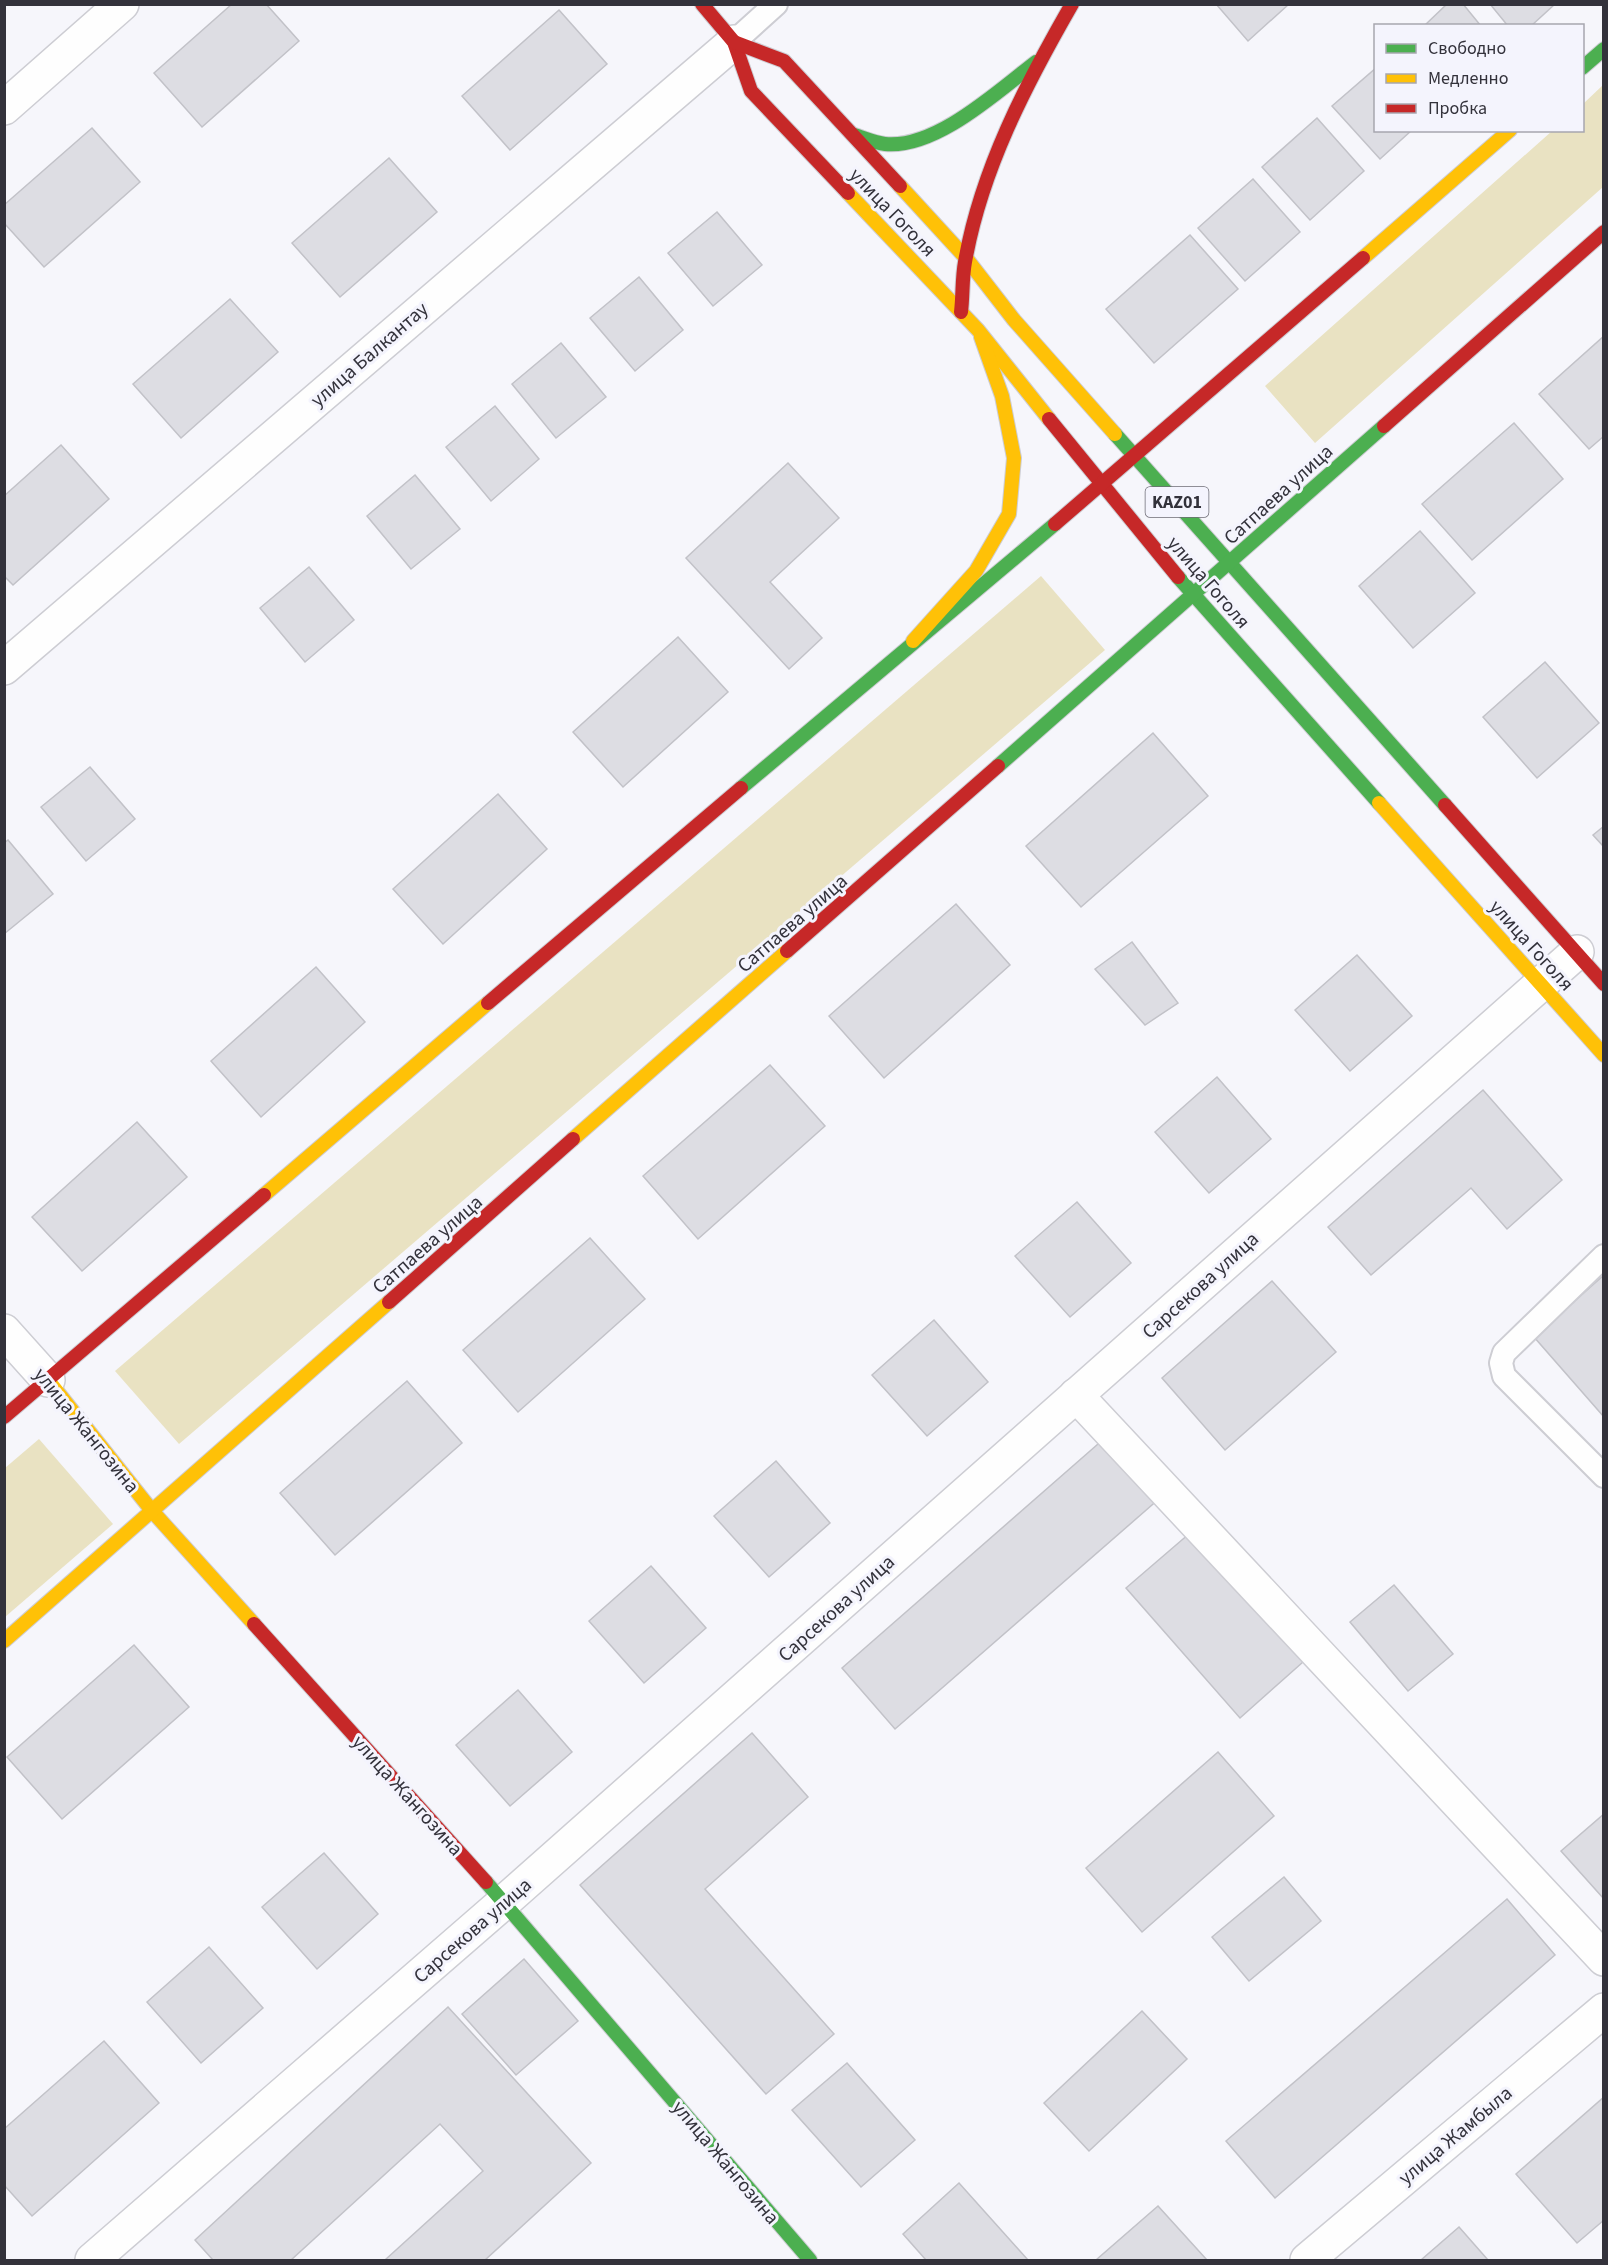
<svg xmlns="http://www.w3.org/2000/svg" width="1608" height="2265" font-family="'Source Sans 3',sans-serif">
<rect width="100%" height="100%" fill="#f6f6fb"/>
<g fill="#e9e2c2">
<path d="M1603,85v102l-288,256 -50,-57 287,-255 30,-1 1,-26z"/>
<path d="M1041,576l64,74 -926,794 -64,-73z"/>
<path d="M39,1439l74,85 -108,93v-149z"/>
</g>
<g fill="#dddde3" stroke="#c2c2c8" stroke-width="1.5">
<path d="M232,4h34l33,37 -97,86 -48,-54z"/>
<path d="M1216,4h73l-41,37z"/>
<path d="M1447,4h16l18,22h-57z"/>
<path d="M1490,4h65l-24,22h-23z"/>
<path d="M559,10l48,54 -97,86 -48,-54z"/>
<path d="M1376,68v62h36l-32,29 -48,-53z"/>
<path d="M1317,118l47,53 -54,49 -48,-53z"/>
<path d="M92,128l48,54 -96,85 -40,-44v-18z"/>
<path d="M389,158l48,54 -97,85 -48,-54z"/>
<path d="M1253,179l47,53 -55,49 -47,-53z"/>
<path d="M717,212l45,53 -49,41 -45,-53z"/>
<path d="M1190,235l48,54 -84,74 -48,-54z"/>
<path d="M639,277l44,53 -48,41 -45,-53z"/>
<path d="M230,299l48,53 -97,86 -48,-54z"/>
<path d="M1604,336v100l-15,13 -50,-55z"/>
<path d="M561,343l45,54 -50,41 -44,-54z"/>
<path d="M495,406l44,53 -48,42 -45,-54z"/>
<path d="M1514,423l49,56 -91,81 -50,-56z"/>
<path d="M61,445l48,54 -96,86 -9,-9v-80z"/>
<path d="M788,463l51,55 -69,64 52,56 -33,31 -103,-111z"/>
<path d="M415,475l45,54 -49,40 -44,-53z"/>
<path d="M1420,531l55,62 -62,55 -54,-62z"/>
<path d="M309,567l45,53 -49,42 -45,-54z"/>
<path d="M678,637l50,55 -105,95 -50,-55z"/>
<path d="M1545,662l54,61 -62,55 -54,-61z"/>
<path d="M1153,733l55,63 -127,111 -55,-61z"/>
<path d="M90,767l45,52 -49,42 -45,-54z"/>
<path d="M498,794l49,55 -104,95 -50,-55z"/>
<path d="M1604,826v21l-11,-12z"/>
<path d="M8,840l45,54 -49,40v-91z"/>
<path d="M956,904l54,61 -126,113 -55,-62z"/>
<path d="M1132,942l46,61 -33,22 -50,-56z"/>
<path d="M1357,955l55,61 -62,55 -55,-61z"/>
<path d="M316,967l49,55 -104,95 -50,-56z"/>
<path d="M770,1065l55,61 -127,113 -55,-63z"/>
<path d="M1217,1077l54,62 -62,54 -54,-61z"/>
<path d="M1483,1090l79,90 -55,49 -36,-41 -100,87 -43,-48z"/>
<path d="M137,1122l50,55 -105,94 -50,-54z"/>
<path d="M1077,1202l54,61 -61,54 -55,-61z"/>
<path d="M590,1238l55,61 -127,113 -55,-62z"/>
<path d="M1604,1275v142l-70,-80z"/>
<path d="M1272,1281l64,71 -111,98 -63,-72z"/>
<path d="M934,1320l54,62 -61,54 -55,-61z"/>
<path d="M407,1381l55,62 -127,112 -55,-62z"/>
<path d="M1106,1437l54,61 -265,231 -53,-61z"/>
<path d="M776,1461l54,62 -61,54 -55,-61z"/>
<path d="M1190,1533l113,129 -63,56 -114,-130z"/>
<path d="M651,1566l55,62 -62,55 -55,-62z"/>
<path d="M1394,1585l59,69 -45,37 -58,-69z"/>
<path d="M134,1645l55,62 -127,112 -55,-62z"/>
<path d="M518,1690l54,62 -62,54 -54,-61z"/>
<path d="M752,1733l56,64 -103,92 129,145 -68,60 -186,-209z"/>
<path d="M1218,1752l56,64 -132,116 -56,-64z"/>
<path d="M1604,1814v85l-43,-48z"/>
<path d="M324,1853l54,61 -61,55 -55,-62z"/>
<path d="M1284,1877l37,44 -72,60 -37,-44z"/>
<path d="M1507,1899l48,56 -280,243 -49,-57z"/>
<path d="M209,1947l54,61 -62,55 -54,-61z"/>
<path d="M524,1959l54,62 -62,54 -54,-61z"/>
<path d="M448,2007l143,156 -106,97h-100l98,-89 -43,-47 -149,136h-78l-18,-20z"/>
<path d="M1142,2011l45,48 -98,92 -45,-48z"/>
<path d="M104,2041l55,62 -127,113 -28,-31v-56z"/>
<path d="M847,2063l68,77 -54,47 -69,-77z"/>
<path d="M1604,2097v123l-27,23 -61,-69z"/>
<path d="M959,2183l69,77h-102l-23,-26z"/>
<path d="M1158,2206l49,54h-111z"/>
<path d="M1459,2227l29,33h-67z"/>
</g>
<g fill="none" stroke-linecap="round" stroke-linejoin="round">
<defs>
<g id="lane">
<path d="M734,42l42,-38"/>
<path d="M1604,1256l-100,97 -3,10 3,13 100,100"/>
</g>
<g id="street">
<path d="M4,108l118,-104"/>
<path d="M4,668l730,-626"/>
<path d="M4,1331l44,49"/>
<path d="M1076,1395l528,564"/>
<path d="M92,2260l412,-358 1073,-950"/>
<path d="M1307,2260l297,-250"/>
</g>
<g id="fast">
<path d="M1582,68l22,-19"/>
<path d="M854,135c10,3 21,8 31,9 51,5 113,-53 151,-82"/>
<path d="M1115,434l330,371"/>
<path d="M1178,577l201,226"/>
<path d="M998,766l386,-340"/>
<path d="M741,788l314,-264"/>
<path d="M486,1882l324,378"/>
</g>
<g id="slow">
<path d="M900,186l66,72 48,62 101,114"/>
<path d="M848,193l130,137 71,89"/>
<path d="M1363,258l147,-128"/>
<path d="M913,641l63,-70 33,-57 5,-56 -12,-62 -21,-59"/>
<path d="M1379,803l225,252"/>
<path d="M573,1139l214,-188"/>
<path d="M264,1195l224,-192"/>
<path d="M48,1380l105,132 101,112"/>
<path d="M4,1641l385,-339"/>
</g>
<g id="jam">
<path d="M702,4l32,38 17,49 97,102"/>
<path d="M734,42l50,19 116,125"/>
<path d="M961,312c2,-17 1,-34 4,-50 16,-92 61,-178 107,-258"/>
<path d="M1049,419l129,158"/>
<path d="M1384,426l220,-194"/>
<path d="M1055,524l308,-266"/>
<path d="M1445,805l159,179"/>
<path d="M787,951l211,-185"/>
<path d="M488,1003l253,-215"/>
<path d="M389,1302l184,-163"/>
<path d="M4,1417l260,-222"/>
<path d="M254,1624l232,258"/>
</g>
</defs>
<use href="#lane" stroke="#cdcdd3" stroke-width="26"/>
<use href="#street" stroke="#cdcdd3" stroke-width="36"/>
<use href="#fast" stroke="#cdcdd3" stroke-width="16"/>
<use href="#slow" stroke="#cdcdd3" stroke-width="16"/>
<use href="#jam" stroke="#cdcdd3" stroke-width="16"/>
<use href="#lane" stroke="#fefefe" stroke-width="22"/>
<use href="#street" stroke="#fefefe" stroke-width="33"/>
<use href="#fast" stroke="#4caf50" stroke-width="14"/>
<use href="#slow" stroke="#ffc107" stroke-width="14"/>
<use href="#jam" stroke="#c62828" stroke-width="14"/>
</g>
<g text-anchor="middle" stroke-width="6" stroke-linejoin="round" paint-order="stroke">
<rect fill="#f4f4fd" stroke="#6d6c75" stroke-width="1.5" x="1145.5" y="487" width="63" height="30" rx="4.5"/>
<g font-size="18" font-weight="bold" fill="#33323b">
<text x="1177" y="508">KАZ01</text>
</g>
<g font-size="20" fill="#33323b" stroke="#f4f4fd">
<text transform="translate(893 212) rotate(46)" y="7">улица Гоголя</text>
<text transform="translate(369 354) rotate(-41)" y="7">улица Балкантау</text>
<text transform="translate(1278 494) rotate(-42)" y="7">Сатпаева улица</text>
<text transform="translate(1209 582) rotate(49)" y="7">улица Гоголя</text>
<text transform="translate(792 923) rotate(-41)" y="7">Сатпаева улица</text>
<text transform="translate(1532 945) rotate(48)" y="7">улица Гоголя</text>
<text transform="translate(427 1244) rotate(-41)" y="7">Сатпаева улица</text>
<text transform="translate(1200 1285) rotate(-42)" y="7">Сарсекова улица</text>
<text transform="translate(87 1430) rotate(51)" y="7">улица Жангозина</text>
<text transform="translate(836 1608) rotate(-42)" y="7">Сарсекова улица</text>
<text transform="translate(408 1795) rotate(48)" y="7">улица Жангозина</text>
<text transform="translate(472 1930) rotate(-41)" y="7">Сарсекова улица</text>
<text transform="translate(1455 2135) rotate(-40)" y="7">улица Жамбыла</text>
<text transform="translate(726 2162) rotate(50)" y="7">улица Жангозина</text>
</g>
</g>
<rect width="1608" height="2265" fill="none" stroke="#33323b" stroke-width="12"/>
<rect x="1374" y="24" width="210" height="108" fill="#f4f4fd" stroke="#a7a6af" stroke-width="1.5"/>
<rect x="1386" y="44" width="30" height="9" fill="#4caf50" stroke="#a7a6af" stroke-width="1.5"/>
<text x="1428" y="54" font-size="18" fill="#33323b">Свободно</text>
<rect x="1386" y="74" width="30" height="9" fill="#ffc107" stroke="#a7a6af" stroke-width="1.5"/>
<text x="1428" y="84" font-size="18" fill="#33323b">Медленно</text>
<rect x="1386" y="104" width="30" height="9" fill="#c62828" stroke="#a7a6af" stroke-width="1.5"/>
<text x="1428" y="114" font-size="18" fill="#33323b">Пробка</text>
</svg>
